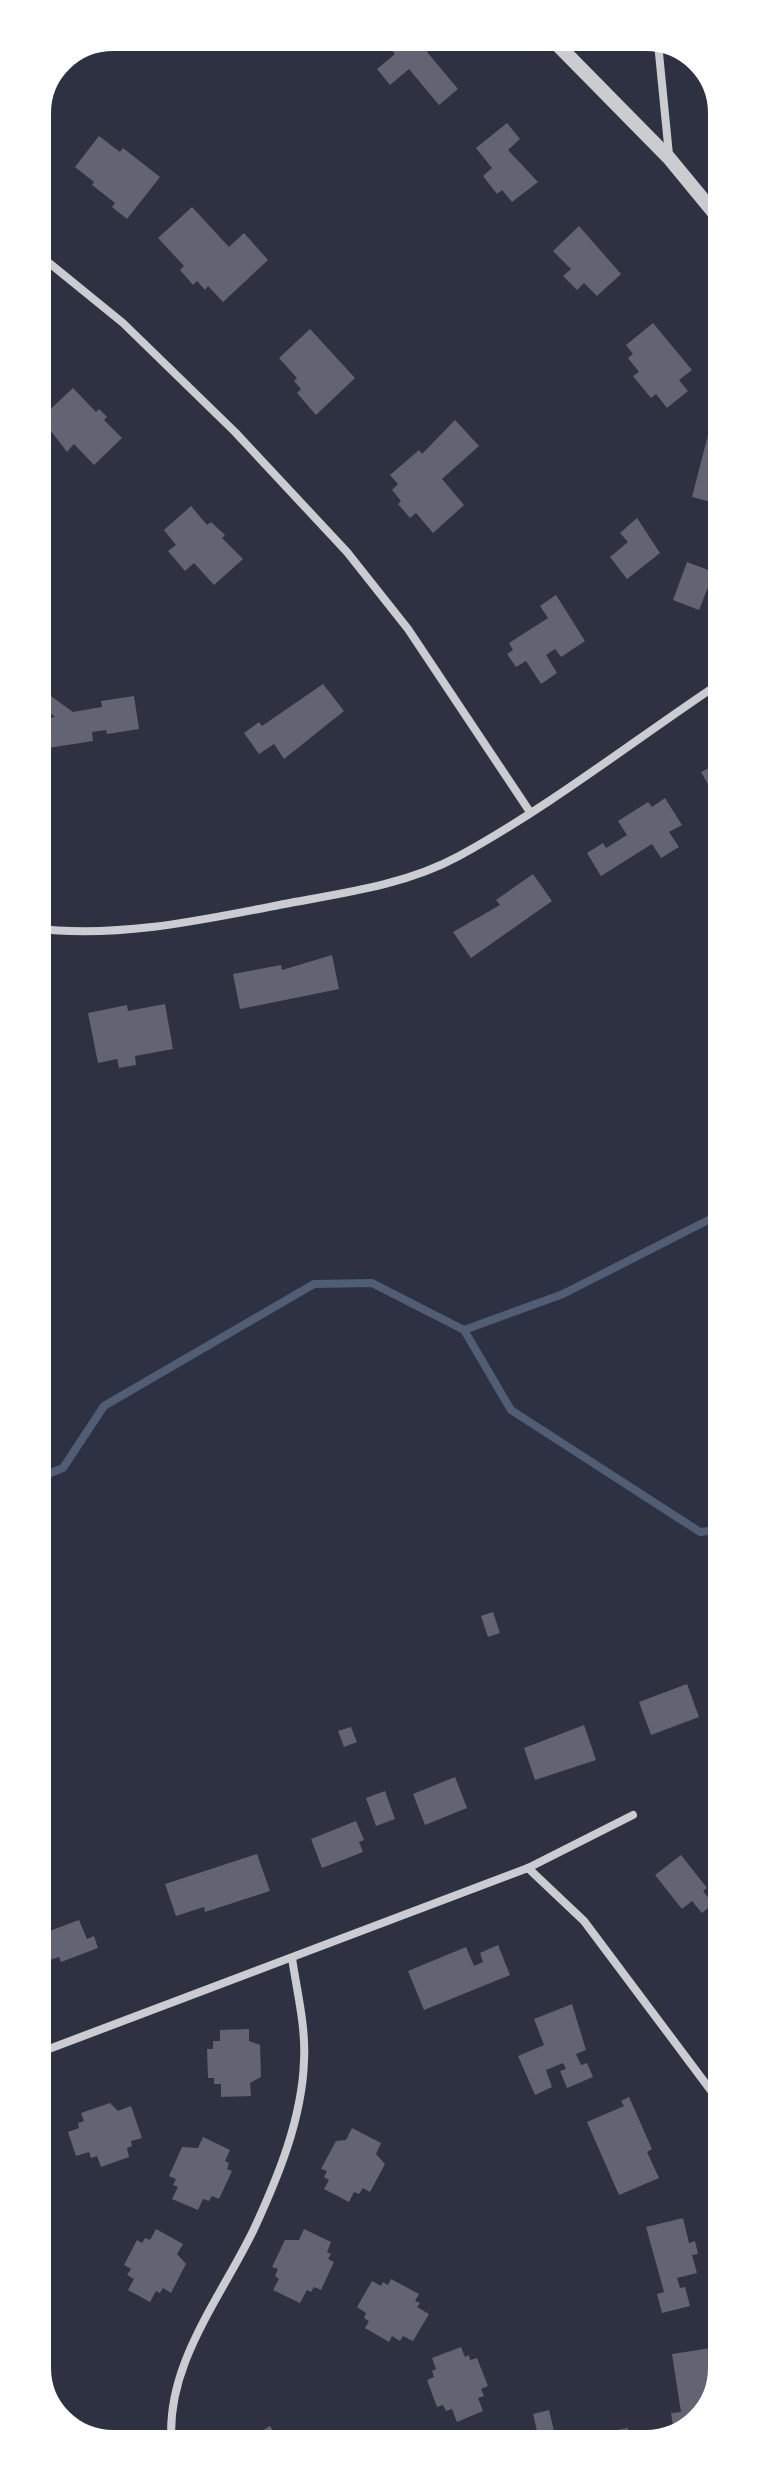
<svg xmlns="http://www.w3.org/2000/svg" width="759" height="2481" font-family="Figtree,sans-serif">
<rect width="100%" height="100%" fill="#2d3142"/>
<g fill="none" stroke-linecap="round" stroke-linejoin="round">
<g stroke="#4f5d75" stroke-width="8">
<path d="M464,1330l47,80 189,122 26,-3"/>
<path d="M33,1480l30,-12 41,-62 210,-122 58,-1 92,47 99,-36 163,-83"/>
</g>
</g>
<g fill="#626471">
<path d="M382,32h34l14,17 -3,3 31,37 -19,16 -30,-36 -19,16 -13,-16 18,-15 -17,-19z"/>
<path d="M507,123l13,16 -12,11 30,32 -26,20 -10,-12 -5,4 -14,-18 9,-8 -16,-20z"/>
<path d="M99,136l21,16 3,-4 37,29 -33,42 -15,-12 3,-4 -23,-18 2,-3 -19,-15z"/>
<path d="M192,207l37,40 15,-14 24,27 -45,42 -15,-16 -3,4 -8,-9 -4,4 -13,-15 4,-4 -26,-28z"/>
<path d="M579,226l42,48 -24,22 -13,-13 -7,7 -14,-14 8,-7 -18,-18z"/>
<path d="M653,323l39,47 -13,10 9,11 -21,17 -11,-14 -5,4 -18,-22 6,-4 -11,-14 5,-4 -7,-9z"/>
<path d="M310,329l45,49 -39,37 -19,-22 4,-4 -7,-8 3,-3 -18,-20z"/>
<path d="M73,388l23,24 3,-3 8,8 -3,3 18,18 -28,27 -20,-21 -7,8 -26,-34z"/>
<path d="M455,420l24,26 -37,33 22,26 -31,28 -17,-20 -6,5 -12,-14 3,-3 -9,-11 6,-6 -8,-9 29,-25 3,4z"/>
<path d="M708,435l18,5v66l-34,-9z"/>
<path d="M191,506l16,19 4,-3 14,13 -3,3 21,21 -29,26 -20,-22 -9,8 -17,-20 8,-6 -12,-15z"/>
<path d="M637,518l23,35 -33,26 -17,-22 18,-15 -8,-9z"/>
<path d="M687,562l27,10 -15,38 -26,-10z"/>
<path d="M556,595l29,46 -24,16 -6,-8 -9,6 11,18 -16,11 -15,-23 -10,6 -9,-13 6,-4 -4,-7 39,-25 -8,-12z"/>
<path d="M323,684l21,27 -60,48 -10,-15 -15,10 -15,-21 15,-11 3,4z"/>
<path d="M41,689l32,23 29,-5 -1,-6 33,-5 5,33 -32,5 -1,-4 -14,2 1,9 -45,7 -5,-29 12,-2 -21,-17z"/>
<path d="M726,751v46l-8,5 -17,-30 10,-5 -3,-5z"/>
<path d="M665,798l17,27 -13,7 10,15 -18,11 -9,-14 -51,32 -14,-23 16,-10 3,5 21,-13 -9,-14 30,-19 4,5z"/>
<path d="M533,874l19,27 -81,57 -18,-26 47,-27 -4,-5z"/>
<path d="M332,955l7,34 -99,20 -7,-35 48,-9 1,5z"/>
<path d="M165,1004l8,45 -38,7 1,9 -17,3 -2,-9 -19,4 -10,-50 39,-8 1,6z"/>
<path d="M493,1612l7,21 -12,4 -7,-21z"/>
<path d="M687,1684l12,33 -48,18 -12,-33z"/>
<path d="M584,1725l12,35 -61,20 -11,-32z"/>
<path d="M351,1727l6,15 -13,5 -6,-16z"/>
<path d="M455,1777l12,31 -42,17 -12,-31z"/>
<path d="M385,1791l10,28 -19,7 -10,-28z"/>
<path d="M356,1821l8,19 -5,2 4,10 -41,16 -11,-29z"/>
<path d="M257,1854l13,37 -65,21 -1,-5 -28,9 -11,-32z"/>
<path d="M681,1855l26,33 -4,3 10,13 -11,9 -10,-12 -10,8 -27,-34z"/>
<path d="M727,1891v19l-8,-15z"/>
<path d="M79,1920l8,19 7,-3 4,12 -37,14 -2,-5 -13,4 4,10 -17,7v-49l3,7z"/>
<path d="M727,1942v34l-17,-22z"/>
<path d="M498,1945l12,30 -86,35 -16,-39 58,-24 8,19 9,-4 -3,-9z"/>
<path d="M572,2004l14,46 -10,4 5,11 6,-2 6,14 -26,11 -7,-17 6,-2 -3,-6 -17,7 6,17 -17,8 -17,-39 26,-11 -10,-26z"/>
<path d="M249,2029v12l11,4 1,32 -11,6 1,13 -30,1v-13h-7v-6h-6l-1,-29h6v-8h7v-11z"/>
<path d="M629,2097l23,52 -5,3 12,26 -40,17 -32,-73 37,-16 -3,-5z"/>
<path d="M110,2103l8,8 13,-5 11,32 -11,3 1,5 -5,2 2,9 -28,10 -4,-11 -6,2 -2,-6 -13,4 -8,-24 11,-4 -1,-5 6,-2 -3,-8z"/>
<path d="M352,2128l29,15 -5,11 9,10 -15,28 -7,-4 -4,6 -5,-2 -5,10 -25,-13 5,-9 -5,-3 3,-6 -6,-2 15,-28 10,-1z"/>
<path d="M203,2137l27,13 -5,11 4,2 -2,6 5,2 -13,28 -7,-3 -3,5 -6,-2 -5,11 -26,-11 6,-12 -5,-2 3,-6 -7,-3 13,-29 16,1z"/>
<path d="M683,2218l6,25 6,-2 3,13 -6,1 5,18 -20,5 3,10 5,-1 5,19 -28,7 -5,-19 7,-2 -18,-65z"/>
<path d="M156,2229l27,15 -6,10 9,10 -15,29 -8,-5 -3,5 -4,-2 -6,11 -22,-12 6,-11 -7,-4 4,-6 -7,-4 13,-25 5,3 3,-5 5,2z"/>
<path d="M304,2229l27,13 -4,10 4,2 -3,5 6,3 -13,28 -7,-3 -3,5 -4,-2 -7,13 -27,-13 6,-11 -4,-3 3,-7 -6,-2 13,-27h14z"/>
<path d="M391,2279l28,15 -4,7 5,2 -3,4 12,7 -16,27 -10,-5 -3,5 -8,-5 -3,6 -24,-14 4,-7 -5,-3 2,-5 -9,-6 15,-26 9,5 2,-4 5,3z"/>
<path d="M461,2347l4,10 4,-2 1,5 7,-2 11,28 -7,3 3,7 -6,2 5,13 -26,11 -5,-13 -6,2 -3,-6 -6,2 -10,-27 7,-3 -2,-6 4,-2 -4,-11z"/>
<path d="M711,2348l5,50 -16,2 3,23 -28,15 -4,-25 10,-1 -9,-58z"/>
<path d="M38,2372l20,52h-1l-23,-40v-11z"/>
<path d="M549,2410l5,21 -16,4 -5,-21z"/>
<path d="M270,2426l8,13 5,-3 7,12h-56z"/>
<path d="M628,2428l4,17 -30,2 -3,-14z"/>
</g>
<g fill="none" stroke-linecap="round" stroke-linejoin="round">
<g stroke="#caccd0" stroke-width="8">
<path d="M657,33l12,122"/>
<path d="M32,249l91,74 112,109 112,120 61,77 122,183"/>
<path d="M33,928c83,11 170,-8 251,-24 59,-11 122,-19 175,-48 93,-51 178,-118 267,-177"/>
<path d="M528,1868l56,53 143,191"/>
<path d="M33,2055l495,-187 105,-53"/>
<path d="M172,2448c-9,-81 49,-150 82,-219 24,-52 48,-110 50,-168 2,-34 -7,-69 -12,-103"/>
</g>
<path stroke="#caccd0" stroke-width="14" d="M546,33l123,125 56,68"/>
</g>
<path d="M0 0H759V2481H0ZM113 46H646A67 67 0 0 1 713 113V2368A67 67 0 0 1 646 2435H113A67 67 0 0 1 46 2368V113A67 67 0 0 1 113 46Z" fill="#fff" fill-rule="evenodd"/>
<path fill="none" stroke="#fff" stroke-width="10" d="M113 46H646A67 67 0 0 1 713 113V2368A67 67 0 0 1 646 2435H113A67 67 0 0 1 46 2368V113A67 67 0 0 1 113 46Z"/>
</svg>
